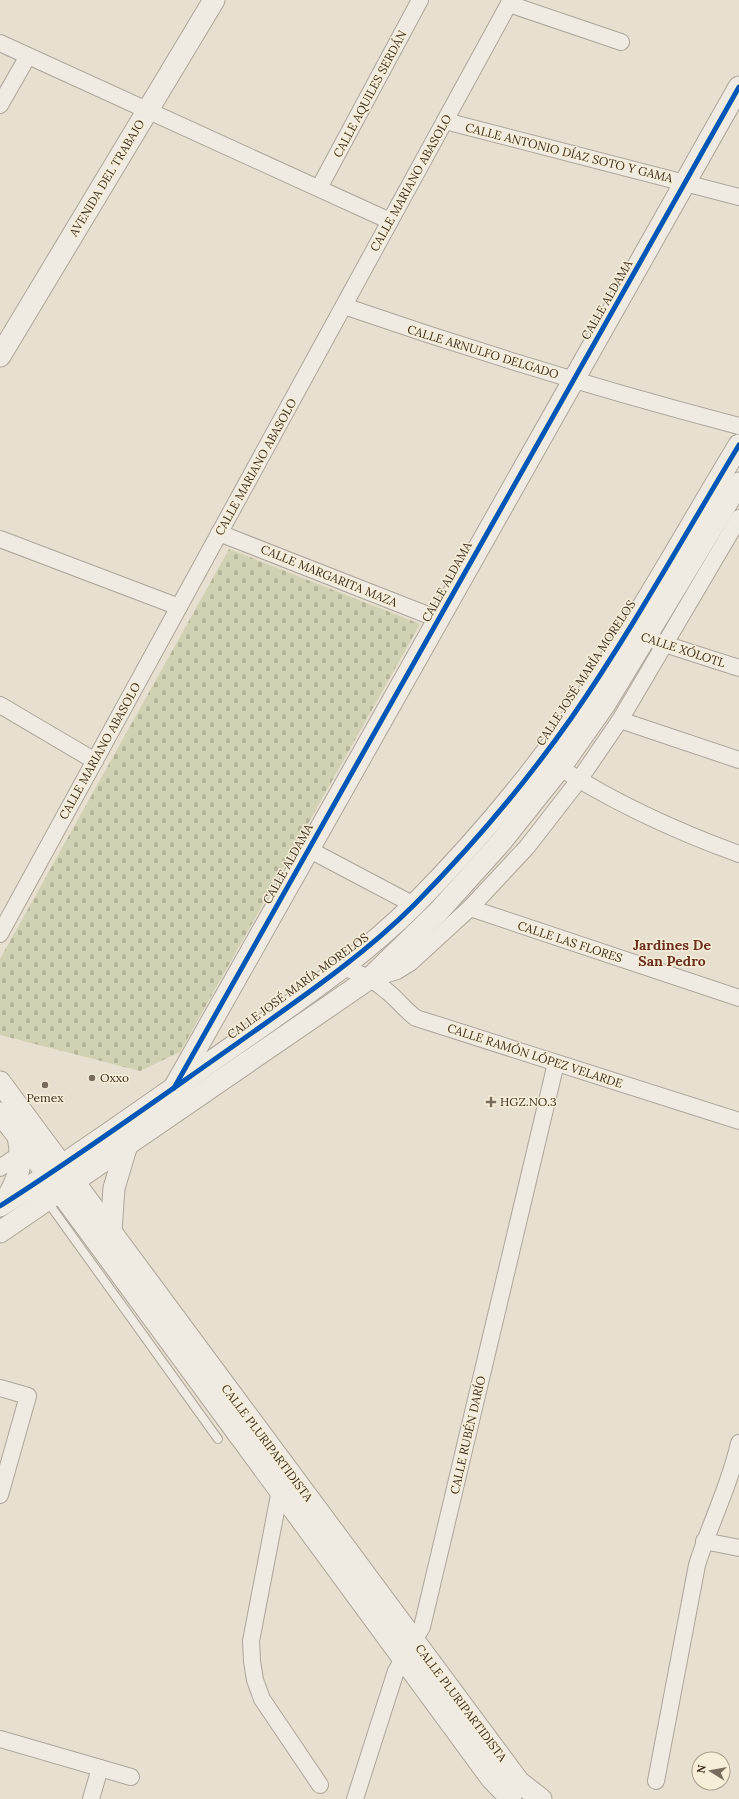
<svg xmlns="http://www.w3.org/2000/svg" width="739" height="1799" font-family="Lora,serif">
<defs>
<pattern id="cemetery-stones" width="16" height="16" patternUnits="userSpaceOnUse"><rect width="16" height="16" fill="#d1d1b3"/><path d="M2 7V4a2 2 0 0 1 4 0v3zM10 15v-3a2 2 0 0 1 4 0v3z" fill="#b4b49a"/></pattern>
</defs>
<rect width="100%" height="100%" fill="#e7e0d1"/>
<path fill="url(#cemetery-stones)" d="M229,549l191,75 -240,428 -40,19 -140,-36v-76z"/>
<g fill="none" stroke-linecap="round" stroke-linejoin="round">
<defs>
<path id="service" d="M47,1201l171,238"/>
<g id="minor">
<path d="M509,4l112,38"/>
<path d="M0,43l390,178"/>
<path d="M0,105l28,-49"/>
<path d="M445,121l294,76"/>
<path d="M319,188l101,-188"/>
<path d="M344,306c130,45 262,85 395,120"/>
<path d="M219,533l219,86"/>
<path d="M0,539l179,68"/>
<path d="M655,641l84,27"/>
<path d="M0,705l95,56"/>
<path d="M620,720l119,40"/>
<path d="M551,762c59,39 122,68 188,92"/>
<path d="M308,849l106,56"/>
<path d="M470,908l269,90"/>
<path d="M0,934l511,-934"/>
<path d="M344,967c16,7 31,13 44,25 10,8 17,18 28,26l323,103"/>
<path d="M371,979l26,-8 13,-8 60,-55 57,-61 52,-67 41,-60 119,-202"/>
<path d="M0,1168l20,-14"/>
<path d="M0,1388l28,8 -28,99"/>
<path d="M280,1490l-29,151 1,20 3,19 7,19 58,86"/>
<path d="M704,1541l35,7"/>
<path d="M0,1739l131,38"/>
<path d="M656,1781l41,-216c13,-42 33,-80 42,-122"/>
<path d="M91,1799l9,-31"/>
<path d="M355,1799l41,-128 26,-44 134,-564"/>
</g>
<g id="tertiary">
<path d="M0,356l214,-356"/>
<path d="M0,1082l519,700 22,17"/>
<path d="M174,1088l565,-1001"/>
<path d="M0,1113l48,62 443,603 20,21"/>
<path d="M3,1203c16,-20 20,-43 15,-67"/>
<path d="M0,1206c79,-50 155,-105 232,-159 63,-45 128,-88 183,-143 57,-58 110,-120 157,-187 60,-87 112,-181 167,-272"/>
<path d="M0,1232l370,-254 68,-66 63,-70 59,-74 45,-64 134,-221"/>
<path d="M111,1232l3,-44 13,-43"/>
</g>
</defs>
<use href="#service" stroke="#ada599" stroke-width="10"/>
<use href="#minor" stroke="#ada599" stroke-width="18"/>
<use href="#tertiary" stroke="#ada599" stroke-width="23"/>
<use href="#service" stroke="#efebe3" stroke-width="8"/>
<use href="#minor" stroke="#efebe3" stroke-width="16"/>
<use href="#tertiary" stroke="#efebe3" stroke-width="21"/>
<defs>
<g id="cycleway">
<path d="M174,1088l565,-1001"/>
<path d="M0,1206c79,-50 155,-105 232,-159 63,-45 128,-88 183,-143 57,-58 110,-120 157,-187 60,-87 112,-181 167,-272"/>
</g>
</defs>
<use href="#cycleway" stroke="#f7eed8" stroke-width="8"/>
<use href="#cycleway" stroke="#0057b8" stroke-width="5"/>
</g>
<g fill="#786c5e" stroke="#f7eed8" stroke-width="1.5">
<circle cx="92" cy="1078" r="4"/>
<circle cx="45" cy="1085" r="4"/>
<path d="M489 1096h4v4h4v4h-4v4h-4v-4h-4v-4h4z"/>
</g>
<g text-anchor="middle" stroke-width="3" stroke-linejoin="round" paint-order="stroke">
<g font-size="12" fill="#3d2e20" stroke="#f7eed8">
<text transform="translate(370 94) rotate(-62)" y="4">CALLE AQUILES SERDÁN</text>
<text transform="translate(569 153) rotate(14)" y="4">CALLE ANTONIO DÍAZ SOTO Y GAMA</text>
<text transform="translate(107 178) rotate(-59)" y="4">AVENIDA DEL TRABAJO</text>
<text transform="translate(411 183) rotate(-61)" y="4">CALLE MARIANO ABASOLO</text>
<text transform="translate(607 300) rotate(-60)" y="4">CALLE ALDAMA</text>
<text transform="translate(483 352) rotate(17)" y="4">CALLE ARNULFO DELGADO</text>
<text transform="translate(256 467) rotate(-61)" y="4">CALLE MARIANO ABASOLO</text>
<text transform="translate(329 576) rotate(22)" y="4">CALLE MARGARITA MAZA</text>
<text transform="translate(447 582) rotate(-61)" y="4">CALLE ALDAMA</text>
<text transform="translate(683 650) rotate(18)" y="4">CALLE XÓLOTL</text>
<text transform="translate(586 673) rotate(-57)" y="4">CALLE JOSÉ MARÍA MORELOS</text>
<text transform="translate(100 751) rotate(-61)" y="4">CALLE MARIANO ABASOLO</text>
<text transform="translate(288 864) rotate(-61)" y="4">CALLE ALDAMA</text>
<text transform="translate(570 942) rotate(18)" y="4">CALLE LAS FLORES</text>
<text transform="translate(298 986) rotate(-36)" y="4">CALLE JOSÉ MARÍA MORELOS</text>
<text transform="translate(535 1056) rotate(18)" y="4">CALLE RAMÓN LÓPEZ VELARDE</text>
<text transform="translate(468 1435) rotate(-77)" y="4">CALLE RUBÉN DARÍO</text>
<text transform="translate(267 1443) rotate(53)" y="4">CALLE PLURIPARTIDISTA</text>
<text transform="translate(461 1703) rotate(53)" y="4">CALLE PLURIPARTIDISTA</text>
</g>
<g font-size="12" fill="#3d2e20" stroke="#f7eed8" text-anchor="start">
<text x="100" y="1082">Oxxo</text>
<text x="45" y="1102" text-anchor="middle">Pemex</text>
<text x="500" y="1106">HGZ.NO.3</text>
</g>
<g font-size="14" font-weight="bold" fill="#6b2e1e" stroke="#f7eed8">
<text x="672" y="950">Jardines De<tspan x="672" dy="16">San Pedro</tspan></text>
</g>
</g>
<g transform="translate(711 1771) rotate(281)"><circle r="19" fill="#f7eed8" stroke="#ada18e"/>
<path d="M0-3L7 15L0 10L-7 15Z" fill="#786c5e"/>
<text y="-6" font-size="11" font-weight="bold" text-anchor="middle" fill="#3d2e20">N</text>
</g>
</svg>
